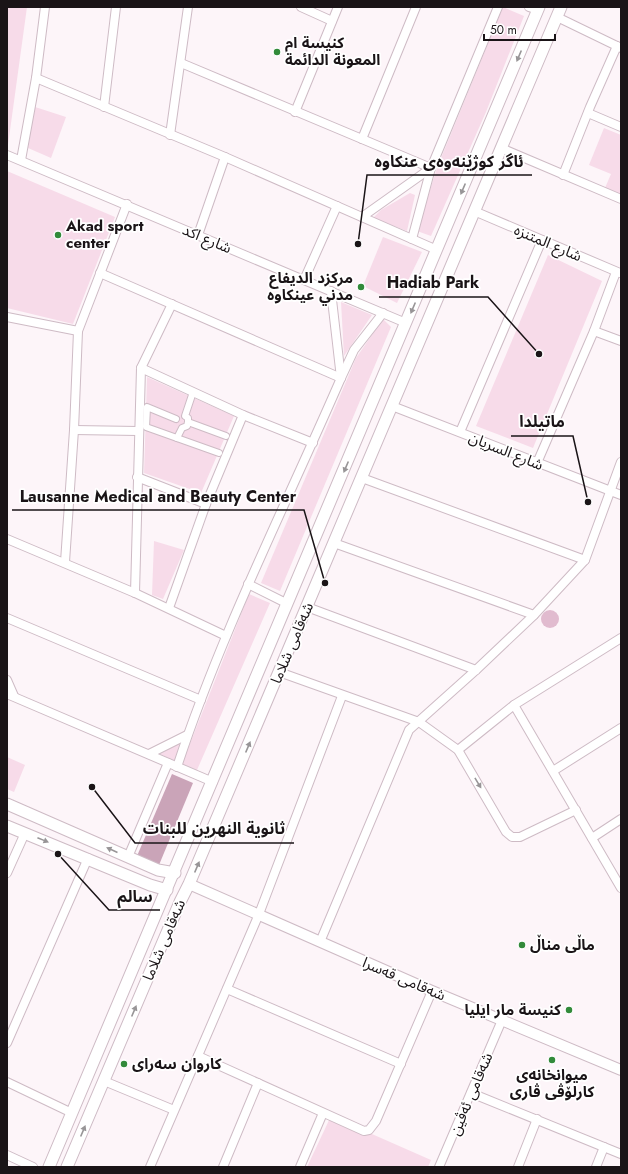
<svg xmlns="http://www.w3.org/2000/svg" width="628" height="1174" font-family="Jost,'Noto Sans Arabic',sans-serif">
<rect width="100%" height="100%" fill="#fdf5f9"/>
<g fill="#f7dbe9">
<path d="M7,7h20l-19,138h-1z"/>
<path d="M503,7l21,9 -38,96 -55,124 -14,-5 20,-63z"/>
<path d="M32,106l34,11 -15,41 -23,-10z"/>
<path d="M604,128l17,7v60l-16,-7 6,-14 -22,-9z"/>
<path d="M7,171l108,46 -42,107 -66,-16z"/>
<path d="M410,193l5,2 -8,36 -34,-13 8,-8z"/>
<path d="M383,237l39,15 -25,51 -34,-17z"/>
<path d="M548,255l54,26 -69,167 -57,-22z"/>
<path d="M341,302l31,13 -28,41z"/>
<path d="M383,319l8,8 -111,264 -19,-8 95,-225z"/>
<path d="M147,377l87,39 -33,77 -57,-20z"/>
<path d="M154,541l30,9 -21,49 -11,-4z"/>
<path d="M249,594l21,9 -73,167 -15,-6z"/>
<path d="M180,743l-5,18 -15,-7z"/>
<path d="M7,757l18,8 -11,27 -7,-3z"/>
<path d="M331,1116l100,44 -3,7h-121z"/>
</g>
<path fill="#caa4b8" d="M172,774l21,9 -34,82 -22,-9z"/>
<circle fill="#e1bbcf" cx="550" cy="619" r="9"/>
<g fill="none" stroke-linecap="round" stroke-linejoin="round">
<defs>
<g id="pedestrian">
<path d="M193,392l-8,24 3,2v4l38,14"/>
<path d="M176,419l-29,-12 -1,20 73,26"/>
<path d="M177,438l5,-10 5,-2 1,-4"/>
</g>
<g id="minor">
<path d="M301,7l31,14"/>
<path d="M529,7l9,3"/>
<path d="M557,17l64,31"/>
<path d="M181,63l250,105 -69,49"/>
<path d="M36,78l189,79 212,93"/>
<path d="M104,107l12,-100"/>
<path d="M295,112l43,-105"/>
<path d="M588,113l33,14"/>
<path d="M170,135l18,-128"/>
<path d="M362,139l54,-132"/>
<path d="M501,148l120,51"/>
<path d="M7,155l399,168"/>
<path d="M21,160l15,-82 9,-71"/>
<path d="M563,175l27,-68 27,-61"/>
<path d="M474,211l146,62"/>
<path d="M198,235l27,-78"/>
<path d="M412,239l19,-71 67,-161"/>
<path d="M100,273l241,105"/>
<path d="M304,280l33,-74"/>
<path d="M331,291l10,87"/>
<path d="M7,317l71,14"/>
<path d="M594,331l27,10"/>
<path d="M141,368l102,47 70,28"/>
<path d="M392,406l229,89"/>
<path d="M74,430l64,1"/>
<path d="M460,432l82,-192"/>
<path d="M537,463l57,-132 22,-59"/>
<path d="M137,477l69,27"/>
<path d="M362,478l223,82"/>
<path d="M7,539l128,54 91,43"/>
<path d="M334,543l200,72"/>
<path d="M65,562l9,-132 4,-99 49,-127"/>
<path d="M248,584l40,20"/>
<path d="M135,593l6,-225 31,-64"/>
<path d="M307,607l169,63"/>
<path d="M169,608l37,-104 37,-89"/>
<path d="M7,618l194,82"/>
<path d="M279,672l140,50 39,28 48,82 6,5h8l56,-27"/>
<path d="M7,680l7,16"/>
<path d="M7,694l206,88"/>
<path d="M514,705l107,183"/>
<path d="M458,750l56,-45 107,-67"/>
<path d="M149,754l38,-19"/>
<path d="M177,767c44,-134 108,-260 164,-389l13,-28 29,-37"/>
<path d="M553,771l68,-43"/>
<path d="M592,838l29,-19"/>
<path d="M128,857l40,-94"/>
<path d="M7,873l18,-40"/>
<path d="M320,942l89,-212 67,-60 58,-55 51,-55 36,-98"/>
<path d="M227,989l174,75"/>
<path d="M7,1043l81,-185"/>
<path d="M198,1056l166,75 5,-1 7,-9 56,-130"/>
<path d="M104,1081l70,29"/>
<path d="M7,1082l65,31"/>
<path d="M471,1093l150,61"/>
<path d="M7,1155l26,12"/>
<path d="M150,1167l109,-253 83,-218"/>
<path d="M223,1167l35,-84"/>
<path d="M300,1167l23,-54"/>
<path d="M439,1167l63,-147"/>
<path d="M518,1167l19,-48"/>
<path d="M596,1167l8,-20"/>
</g>
<path id="tertiary" d="M189,884l243,107 189,79"/>
<g id="secondary">
<path d="M7,804l151,66 17,3"/>
<path d="M7,826l143,59 17,5"/>
<path d="M49,1167l490,-1160"/>
<path d="M67,1167l113,-265 9,-18 372,-877"/>
</g>
</defs>
<use href="#pedestrian" stroke="#cebbc5" stroke-width="8"/>
<use href="#minor" stroke="#cebbc5" stroke-width="10"/>
<use href="#tertiary" stroke="#cebbc5" stroke-width="12"/>
<use href="#secondary" stroke="#cebbc5" stroke-width="13"/>
<use href="#pedestrian" stroke="#fff" stroke-width="6"/>
<use href="#minor" stroke="#fff" stroke-width="8"/>
<use href="#tertiary" stroke="#fff" stroke-width="10"/>
<use href="#secondary" stroke="#fff" stroke-width="11"/>
</g>
<defs><path id="oneway-solid" d="M-6-.8H1V-3.2L6.5 0L1 3.2V.8H-6Z"/></defs>
<g fill="#989597">
<use href="#oneway-solid" transform="translate(519 56) rotate(113)"/>
<use href="#oneway-solid" transform="translate(463 189) rotate(113)"/>
<use href="#oneway-solid" transform="translate(413 308) rotate(113)"/>
<use href="#oneway-solid" transform="translate(346 467) rotate(113)"/>
<use href="#oneway-solid" transform="translate(248 747) rotate(-67)"/>
<use href="#oneway-solid" transform="translate(478 783) rotate(59)"/>
<use href="#oneway-solid" transform="translate(43 840) rotate(22)"/>
<use href="#oneway-solid" transform="translate(112 850) rotate(-156)"/>
<use href="#oneway-solid" transform="translate(197 867) rotate(-67)"/>
<use href="#oneway-solid" transform="translate(134 1011) rotate(-67)"/>
<use href="#oneway-solid" transform="translate(83 1131) rotate(-67)"/>
</g>
<g fill="#328a3a" stroke="#fff" stroke-width="1.5">
<circle cx="277" cy="52" r="4"/>
<circle cx="58" cy="235" r="4"/>
<circle cx="361" cy="287" r="4"/>
<circle cx="522" cy="945" r="4"/>
<circle cx="569" cy="1010" r="4"/>
<circle cx="552" cy="1060" r="4"/>
<circle cx="124" cy="1064" r="4"/>
</g>
<g text-anchor="middle" stroke-width="3.5" stroke-linejoin="round" paint-order="stroke">
<g font-size="15" font-weight="bold" fill="#1a1417" stroke="#fff" text-anchor="start">
<text x="285" y="48">كنيسة ام<tspan x="285" dy="17">المعونة الدائمة</tspan></text>
<text x="66" y="231">Akad sport<tspan x="66" dy="17">center</tspan></text>
<text x="353" y="283" text-anchor="end">مرکزد الدیفاع<tspan x="353" dy="17">مدني عينكاوه</tspan></text>
<text x="530" y="950">ماڵی مناڵ</text>
<text x="561" y="1015" text-anchor="end">كنيسة مار ايليا</text>
<text x="132" y="1069">کاروان سەرای</text>
<text x="552" y="1080" text-anchor="middle">میوانخانەی<tspan x="552" dy="17">کارلۆڤی ڤاری</tspan></text>
</g>
<g font-size="15" fill="#1a1417" stroke="#fff">
<text transform="translate(207 239) rotate(23)" y="5">شارع اكد</text>
<text transform="translate(548 243) rotate(23)" y="5">شارع المتنزه</text>
<text transform="translate(506 451) rotate(22)" y="5">شارع السريان</text>
<text transform="translate(292 643) rotate(-67)" y="5">شەقامی شلاما</text>
<text transform="translate(164 940) rotate(-67)" y="5">شەقامی شلاما</text>
<text transform="translate(404 979) rotate(23)" y="5">شەقامی قەسرا</text>
<text transform="translate(471 1094) rotate(-67)" y="5">شەقامی ئەڤین</text>
</g>
</g>
<path fill="none" stroke="#1a1417" stroke-width="1.5" d="M358 244L367 175H532M539 354L488 297H379M588 502L573 436H511M325 583L304 510H12M92 787L135 843H294M58 854L109 910H160"/>
<g fill="#1a1417" stroke="#fff" stroke-width="1.5">
<circle cx="358" cy="244" r="4"/>
<circle cx="539" cy="354" r="4"/>
<circle cx="588" cy="502" r="4"/>
<circle cx="325" cy="583" r="4"/>
<circle cx="92" cy="787" r="4"/>
<circle cx="58" cy="854" r="4"/>
</g>
<g font-size="16" text-anchor="middle" font-weight="bold" fill="#1a1417" stroke="#fff" stroke-width="3.5" stroke-linejoin="round" paint-order="stroke">
<text x="449" y="167">ئاگر كوژێنه‌وه‌ی عنكاوه</text>
<text x="433" y="288">Hadiab Park</text>
<text x="542" y="427">ماتیلدا</text>
<text x="158" y="502">Lausanne Medical and Beauty Center</text>
<text x="214" y="834">ثانوية النهرين للبنات</text>
<text x="135" y="902">سالم</text>
</g>
<rect width="628" height="1174" fill="none" stroke="#1a1417" stroke-width="16"/>
<path d="M484 34v6h71v-6" fill="none" stroke="#1a1417" stroke-width="2"/>
<text x="490" y="34" font-size="12" fill="#1a1417" stroke="#ffffff" stroke-width="3" paint-order="stroke">50 m</text>
</svg>
